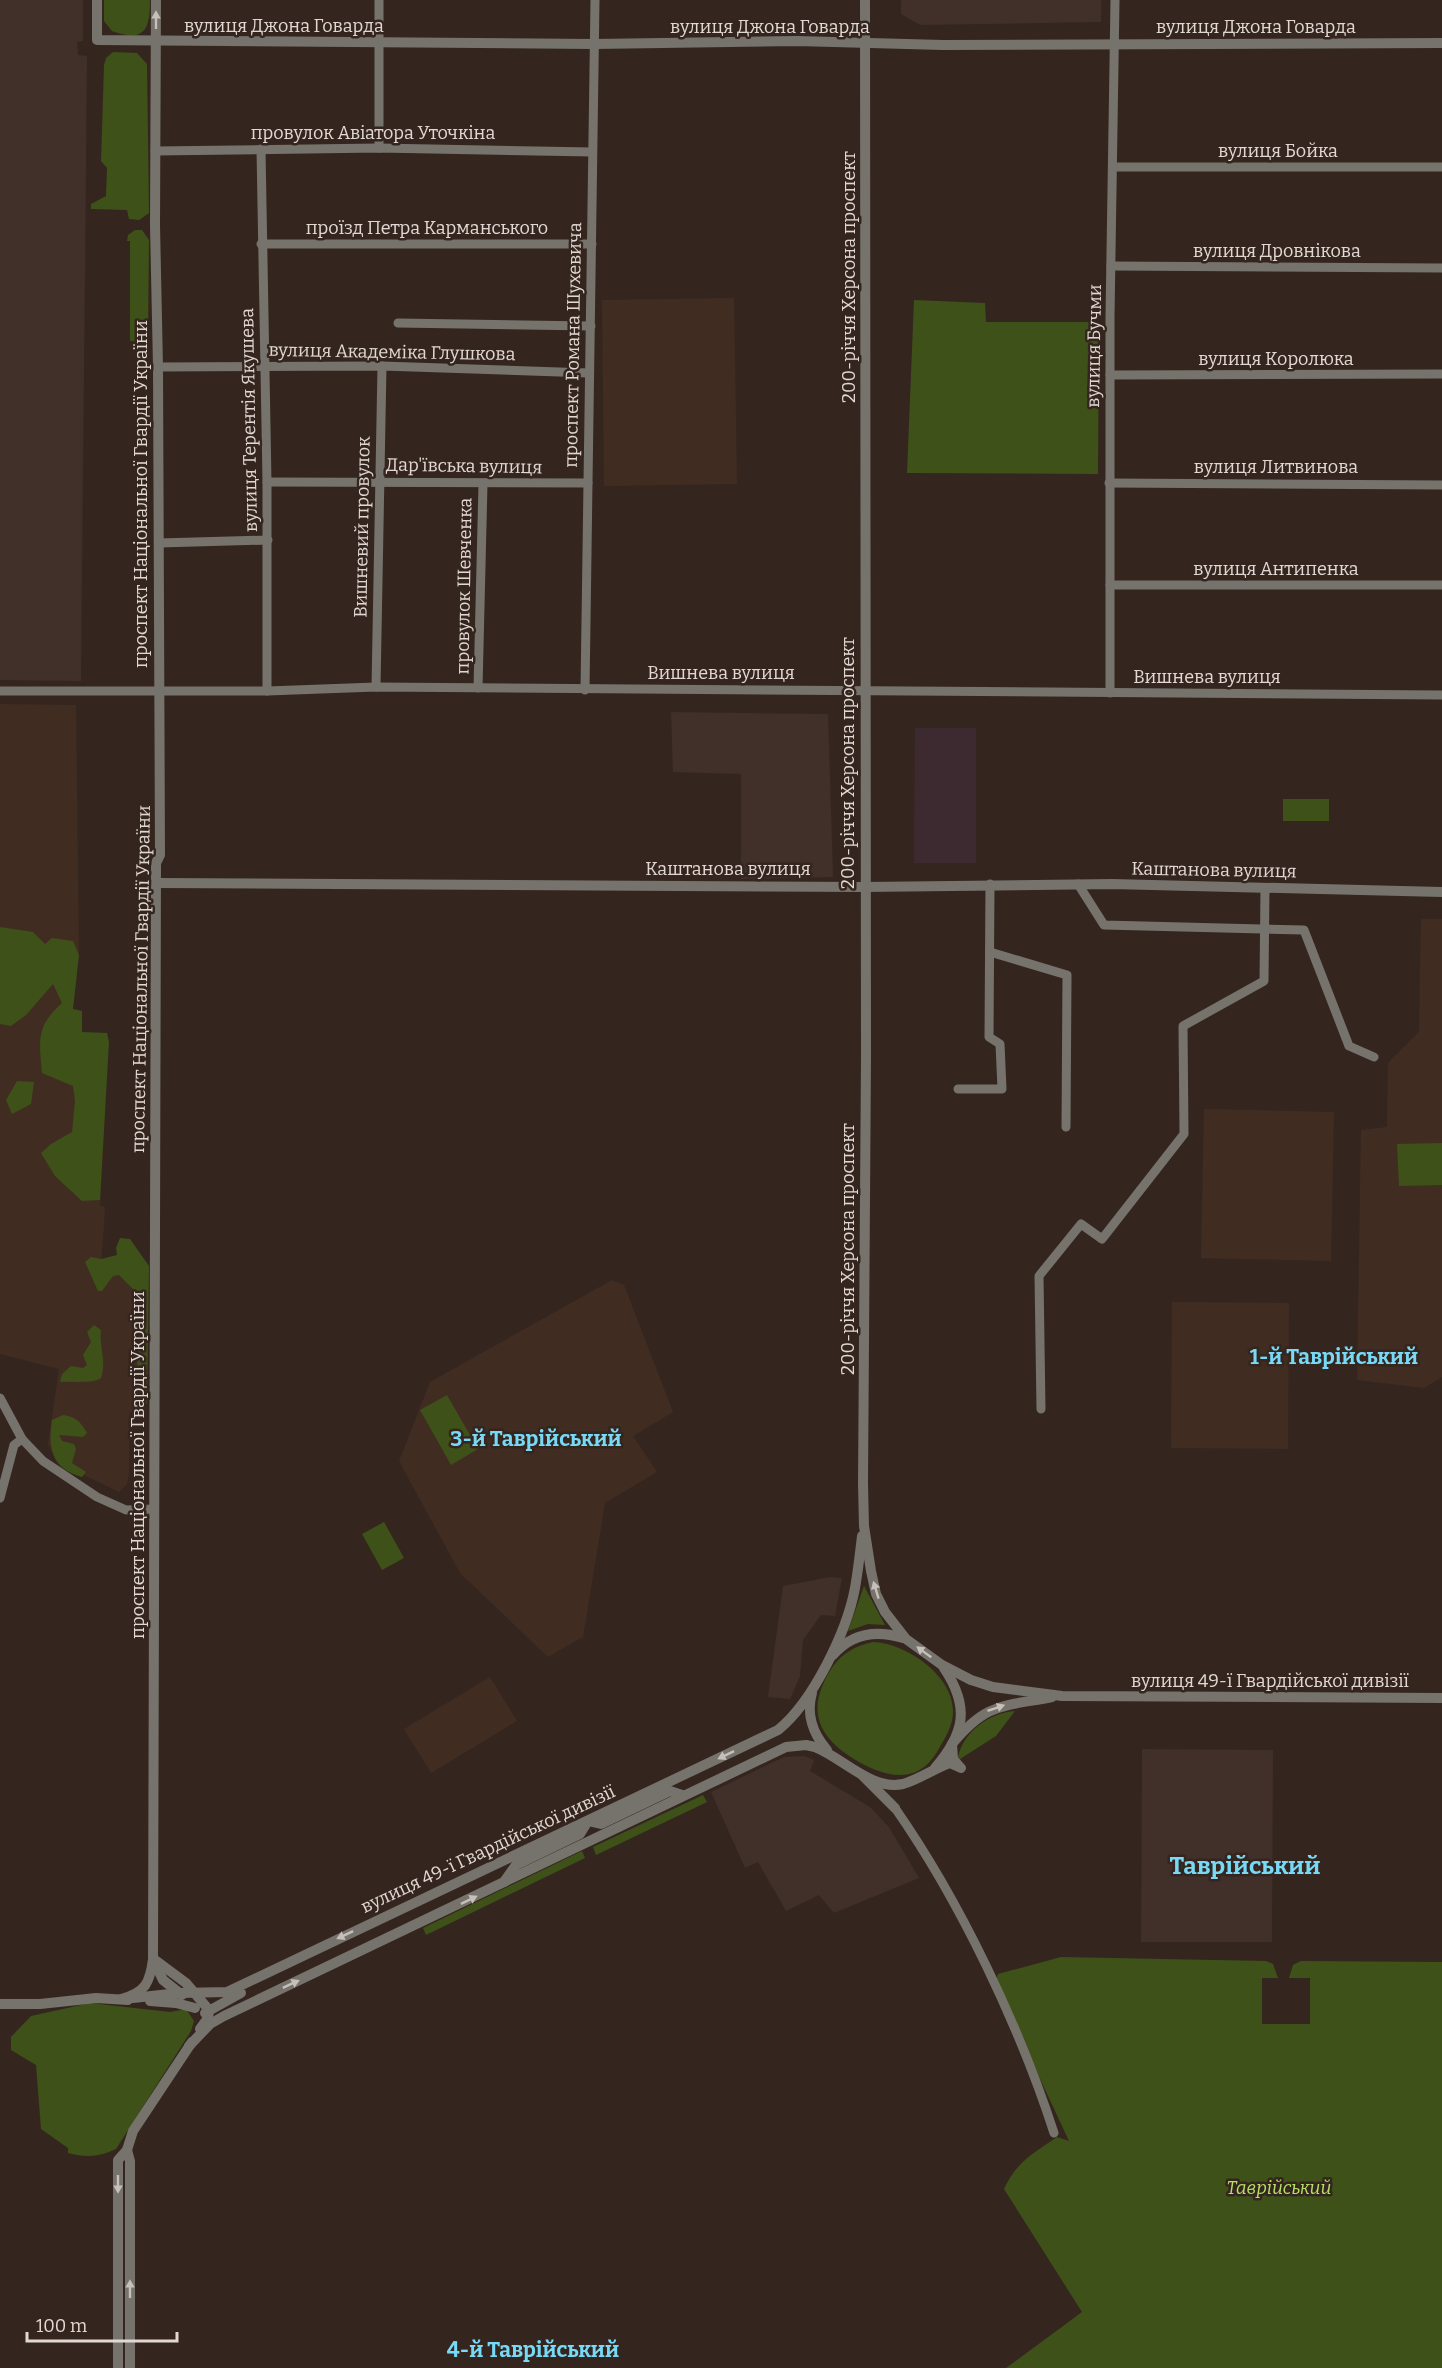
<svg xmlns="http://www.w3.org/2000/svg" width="1442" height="2368" font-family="Bitter,serif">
<rect width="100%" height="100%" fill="#34261f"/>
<g fill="#412f29">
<path d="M0,0h83v41l-6,1 1,13 9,1v5l-6,620 -81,-1z"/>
<path d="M901,0h200v22l-181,3 -19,-11z"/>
<path d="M671,712l157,2 5,163 -92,2v-105l-68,-2z"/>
<path d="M830,1577l12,1 -7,38 -14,-1 -18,25 -3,36 -10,23 -22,-2 15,-111z"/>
<path d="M1142,1749l131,1 -1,192h-131z"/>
<path d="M804,1756l10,4 -4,11 60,36 19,20 30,51 -85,35 -15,-18 -33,16 -28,-49 -13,6 -34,-76 73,-35z"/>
</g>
<g fill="#412c22">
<path d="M734,298l3,186 -133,2 -2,-186z"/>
<path d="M0,704l76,1 3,250 -13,115 41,2 -7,134 5,1 -1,17 -4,52 42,-2 -1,140 -12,-2v62l-2,10 -8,8 -62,-30 -9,-18 11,-75 -59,-15z"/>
<path d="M1421,919h21v458l-18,11 -67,-8 4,-250 26,-3 1,-64 31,-31z"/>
<path d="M1204,1109l130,3 -3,149 -130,-3z"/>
<path d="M612,1280l12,5 49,127 -40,24 24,36 -52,31 -22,134 -35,20 -88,-84 -61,-112 31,-79z"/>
<path d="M1172,1302l117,1 -1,146 -117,-1z"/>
<path d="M490,1677l27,44 -86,52 -27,-44z"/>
</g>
<path fill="#3d2a31" d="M915,728h61v135h-62z"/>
<g fill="#3e5118">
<path d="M104,0h46c0,29 -5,43 -38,31l-8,-10z"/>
<path d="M113,52l24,1 10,11 2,149 -10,7 -10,-1 -2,-9 -36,-1v-5l15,-8 1,-28 -6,-7 3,-96 2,-7z"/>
<path d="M135,230h7l7,10 -1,102 -18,-1v-100h-3l1,-6z"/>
<path d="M914,300l71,3 1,19h113l-1,152 -191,-1z"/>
<rect x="1283" y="799" width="46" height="22"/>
<path d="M0,927l33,5 12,12 7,-6 21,3 6,14 -6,54 9,2v21l25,1 2,9 -9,158 -18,1 -27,-25 -14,-23 10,-9 21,-12 3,-31 -2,-15 -31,-13c-3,-33 -6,-47 20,-70l-9,-19 -27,31 -15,11 -11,-2z"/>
<path d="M17,1081l17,1 -3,22 -19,10 -6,-14z"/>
<path d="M1442,1143v42l-43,1 -2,-42z"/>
<path d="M120,1238l10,1 19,27 -2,138 -6,2 -5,-10 3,-75 -8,-16 4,-14 -16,-16 -6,1 -11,15h-4l-13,-29 6,-5 10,2 16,-4 -1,-7z"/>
<path d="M94,1325l7,5c-2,17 6,32 0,48 -9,6 -28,3 -41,4l2,-8 9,-8 12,2 4,-3 -4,-10 8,-13 -4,-10z"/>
<path d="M447,1395l31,54 -27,16 -31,-55z"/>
<path d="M63,1415c13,2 17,6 24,18l-4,4 -24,-2 3,6 12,3 2,5 -4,14 14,9 -4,5c-31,-8 -34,-30 -30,-57z"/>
<path d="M384,1522l20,36 -22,12 -20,-36z"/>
<path d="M864,1586l21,39 -17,-1 -20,7z"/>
<path d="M873,1642c32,1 79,32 80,68 1,15 -9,30 -16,42 -21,35 -55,24 -83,7 -34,-21 -47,-46 -27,-83 11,-20 24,-29 46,-34z"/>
<path d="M1015,1711l-19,25 -36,23 -2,-2c5,-25 31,-44 57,-46z"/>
<path d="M703,1795l4,7 -111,53 -3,-8z"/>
<path d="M582,1851l3,7 -159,77 -3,-7z"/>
<path d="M1061,1957l205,4 7,3 5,14h-16v46h48v-46h-21l4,-13 8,-4 141,1v406h-436l76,-56 -78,-123c13,-28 29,-35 53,-52l12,4 -74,-159 3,-8z"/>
<path d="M90,2003l80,9 16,-3 8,12 -3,10 -75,118c-16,8 -30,9 -48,4v-5l-27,-19 -5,-64 -25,-15v-13l20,-21z"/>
</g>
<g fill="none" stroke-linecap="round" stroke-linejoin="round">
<g stroke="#76736c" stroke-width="9">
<path d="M379,0v148"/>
<path d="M261,149l6,333v209"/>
<path d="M155,151l224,-3 213,4"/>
<path d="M1113,167h329"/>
<path d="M261,244h331"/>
<path d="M1111,266l331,2"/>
<path d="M398,323l193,3"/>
<path d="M158,367l224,-1 207,7"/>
<path d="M1110,375l332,-1"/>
<path d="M267,482l321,1"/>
<path d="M1109,483l333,2"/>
<path d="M159,543l109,-3"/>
<path d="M1110,585h332"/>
<path d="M376,687l6,-321"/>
<path d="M478,688l5,-204"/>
<path d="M585,690l10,-690"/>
<path d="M0,691h267l109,-4 1066,8"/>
<path d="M1110,693v-376l5,-317"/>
<path d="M1078,884l26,41 200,5 45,116 25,11"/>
<path d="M990,952l77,23 -1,152"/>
<path d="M958,1089h44l-2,-45 -11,-7 1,-153"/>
<path d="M0,1398l22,41 21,22 54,36 29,13 28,-1"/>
<path d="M1041,1409l-2,-133 42,-52 21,15 82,-105 -1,-108 81,-45 1,-93"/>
<path d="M0,1498l14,-53 8,-6"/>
<path d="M895,1808c65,93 124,217 159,325"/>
</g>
<g stroke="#76736c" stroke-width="10">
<path d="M97,0v40l497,4 203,-3 146,4 499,-2"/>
<path d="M865,0l1,1056 -3,428 1,42 7,45 5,23 9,18 21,27 36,26 29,15 22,7 69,9 380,2"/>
<path d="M157,883l707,4 248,-3 330,8"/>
<path d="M833,1655c19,-22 44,-25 70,-17"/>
<path d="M812,1693c-6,21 1,41 15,57"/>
<path d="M959,1766l-6,-7 -1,-15c35,-42 50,-37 100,-47"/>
<path d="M935,1768c30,-35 35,-61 9,-100"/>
<path d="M863,1776l32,32"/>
<path d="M588,1821l13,3 69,-33 12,4"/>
<path d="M504,1882l12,-17 64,-31 8,-13"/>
<path d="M153,1959l10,21 19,15"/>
<path d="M155,1960l31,23 23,27"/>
<path d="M133,1998l46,-5 48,-1 551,-262c35,-28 69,-99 77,-142 3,-17 5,-35 7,-52"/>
<path d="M121,1999c24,-6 29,-16 32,-40l3,-1096 4,-8 -2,-488 -3,-142 1,-225"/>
<path d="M150,2001l26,2 19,5"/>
<path d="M0,2004h40l56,-6 32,2"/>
<path d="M205,2013l36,-20"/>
<path d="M200,2029l8,-11 1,-8"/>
<path d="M189,2046l21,-22 14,-8 562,-269 20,-2 9,2c28,11 57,44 88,37 17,-5 30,-15 47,-21l11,5"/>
<path d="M127,2150l3,11v207"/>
<path d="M118,2368v-208l9,-10 6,-19 59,-89"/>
</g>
</g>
<defs><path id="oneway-solid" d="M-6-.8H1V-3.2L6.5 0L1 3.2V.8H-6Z" transform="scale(1.5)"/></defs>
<g fill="#c7bfb9">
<use href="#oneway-solid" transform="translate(156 20) rotate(-90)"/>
<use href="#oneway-solid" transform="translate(876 1590) rotate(-107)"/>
<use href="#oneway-solid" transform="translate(924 1652) rotate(-144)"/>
<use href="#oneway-solid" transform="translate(996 1708) rotate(-19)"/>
<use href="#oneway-solid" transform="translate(726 1755) rotate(154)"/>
<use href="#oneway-solid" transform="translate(469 1900) rotate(-26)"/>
<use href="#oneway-solid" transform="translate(345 1935) rotate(155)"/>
<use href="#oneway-solid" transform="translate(291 1984) rotate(-25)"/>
<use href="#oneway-solid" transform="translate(118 2184) rotate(90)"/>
<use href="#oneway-solid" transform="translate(130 2289) rotate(-90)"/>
</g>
<g text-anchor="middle" stroke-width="5" stroke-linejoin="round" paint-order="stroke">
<g font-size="18" fill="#e2d8d3" stroke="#34261f">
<text x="284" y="32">вулиця Джона Говарда</text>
<text x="770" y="33">вулиця Джона Говарда</text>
<text x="1256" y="33">вулиця Джона Говарда</text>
<text x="373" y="139">провулок Авіатора Уточкіна</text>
<text x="1278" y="157">вулиця Бойка</text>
<text x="427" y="234">проїзд Петра Карманського</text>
<text x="1277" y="257">вулиця Дровнікова</text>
<text transform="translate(849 277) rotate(-90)" y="6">200-річчя Херсона проспект</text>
<text transform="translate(573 345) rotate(-89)" y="6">проспект Романа Шухевича</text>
<text transform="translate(1094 346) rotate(-89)" y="6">вулиця Бучми</text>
<text transform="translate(392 352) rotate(1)" y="6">вулиця Академіка Глушкова</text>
<text x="1276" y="365">вулиця Королюка</text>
<text transform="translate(249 420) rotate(-91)" y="6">вулиця Терентія Якушева</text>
<text transform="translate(464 466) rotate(1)" y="6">Дар'ївська вулиця</text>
<text x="1276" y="473">вулиця Литвинова</text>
<text transform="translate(141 494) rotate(-90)" y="6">проспект Національної Гвардії України</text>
<text transform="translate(362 527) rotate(-89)" y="6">Вишневий провулок</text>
<text x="1276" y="575">вулиця Антипенка</text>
<text transform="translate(464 586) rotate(-89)" y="6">провулок Шевченка</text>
<text x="721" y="679">Вишнева вулиця</text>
<text x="1207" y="683">Вишнева вулиця</text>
<text transform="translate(848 763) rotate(-90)" y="6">200-річчя Херсона проспект</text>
<text x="728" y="875">Каштанова вулиця</text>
<text transform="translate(1214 870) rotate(1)" y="6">Каштанова вулиця</text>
<text transform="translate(141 979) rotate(-89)" y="6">проспект Національної Гвардії України</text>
<text transform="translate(848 1249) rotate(-90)" y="6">200-річчя Херсона проспект</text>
<text transform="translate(138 1465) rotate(-90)" y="6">проспект Національної Гвардії України</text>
<text x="1270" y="1687">вулиця 49-ї Гвардійської дивізії</text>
<text transform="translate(488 1849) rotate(-25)" y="6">вулиця 49-ї Гвардійської дивізії</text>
</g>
<g font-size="18" font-style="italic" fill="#b5e165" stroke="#34261f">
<text x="1279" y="2194">Таврійський</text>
</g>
<g font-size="21" font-weight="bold" fill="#78d9f6" stroke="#34261f">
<text x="1334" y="1364">1-й Таврійський</text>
<text x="536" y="1446">3-й Таврійський</text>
<text x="533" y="2357">4-й Таврійський</text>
</g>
<g font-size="24" font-weight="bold" fill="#78d9f6" stroke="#34261f">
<text x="1245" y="1874">Таврійський</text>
</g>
</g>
<path d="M27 2332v9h150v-9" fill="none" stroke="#e2d8d3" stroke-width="3"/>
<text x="36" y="2332" font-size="18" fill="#e2d8d3" stroke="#34261f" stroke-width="4.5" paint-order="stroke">100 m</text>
</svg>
